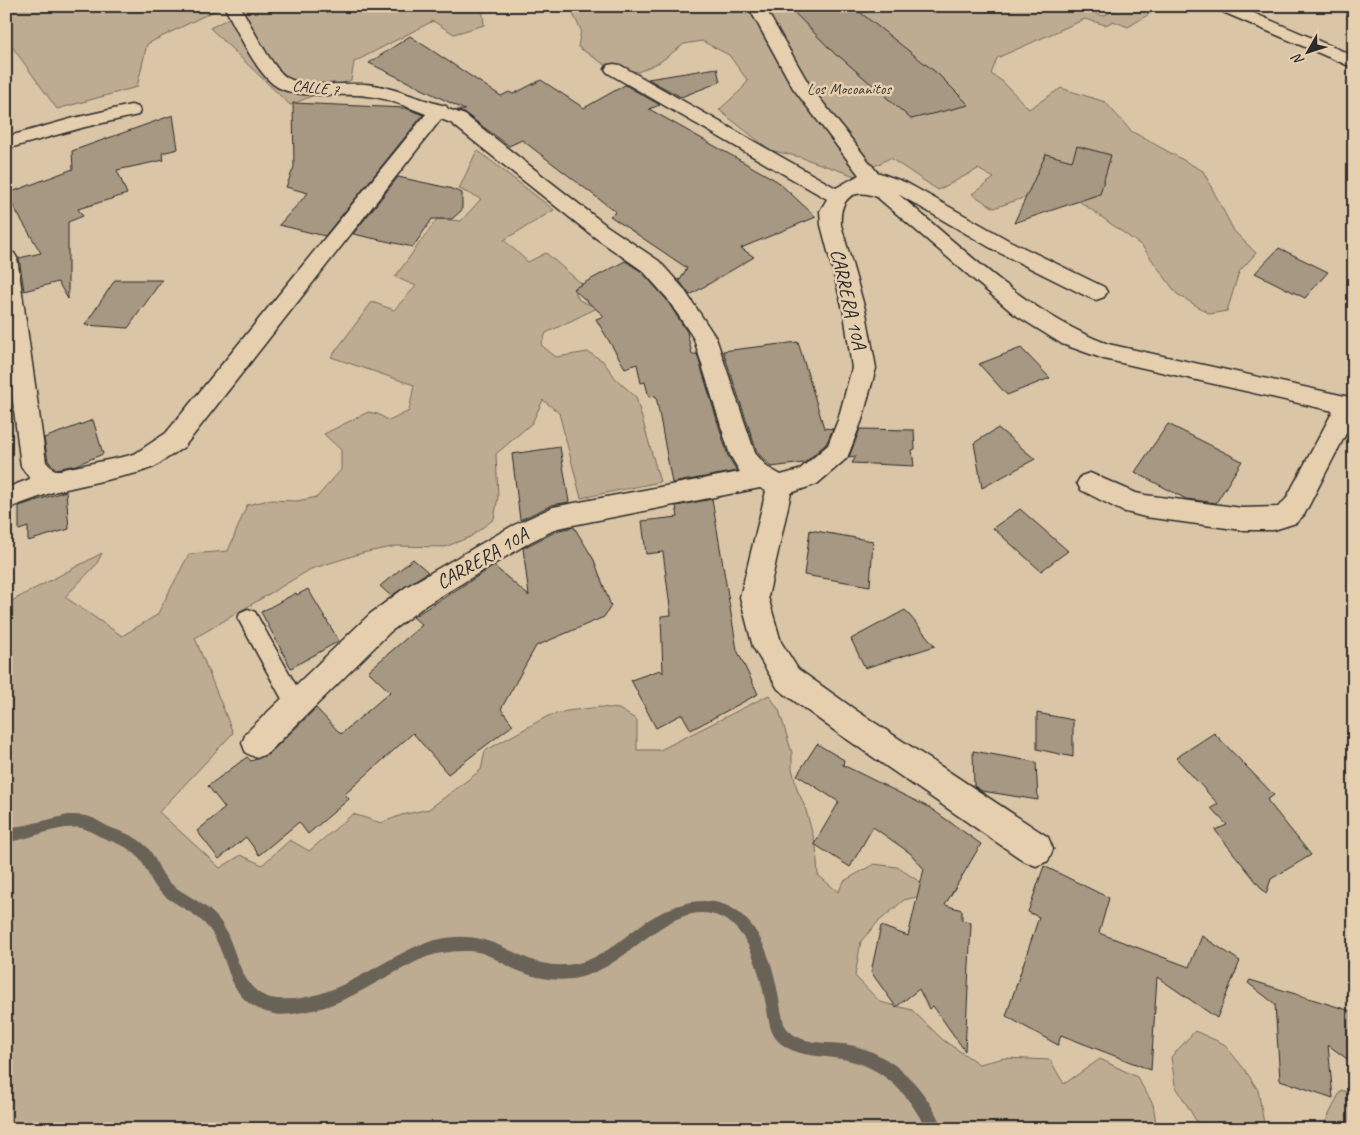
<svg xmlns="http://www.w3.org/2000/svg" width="1360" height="1135" font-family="Caveat,sans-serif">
<rect width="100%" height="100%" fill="#dac5a6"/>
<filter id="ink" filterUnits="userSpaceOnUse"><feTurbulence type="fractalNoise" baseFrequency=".02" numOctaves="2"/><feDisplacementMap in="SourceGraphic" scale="10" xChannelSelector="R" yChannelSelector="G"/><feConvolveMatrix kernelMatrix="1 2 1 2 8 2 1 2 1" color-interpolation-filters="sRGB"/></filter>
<g filter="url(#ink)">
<g fill="#bdab92" stroke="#746b5e">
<path d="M6,6h218l-77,38 -10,43 -80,22 -51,-71z"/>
<path d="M252,6h230l2,19 -30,9 -21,-13 -79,41 -3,18 -61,25 -80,-77z"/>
<path d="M564,6h466l7,4 6,-4h32l28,10c20,-11 27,-13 48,-3l-23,14 -15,-6 -7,4 -21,-6 -88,39 -6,16 11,7 27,28 32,-21 44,14 26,29 72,40 31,60 22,22 -17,19 -12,39 -17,3 -33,-20 -35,-48 -63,-45 -18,-16 -67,23 -22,-14 22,-16 -16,-9 -40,21 -48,-32 -35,18 -55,-19 -30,-7 -51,-40 22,-20 7,-9 -19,-26 -27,-14 -18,3 -24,18 -22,10 -31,-6 -29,-19 3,-17 -10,-20z"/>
<path d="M477,150l77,60 -50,30 24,22 18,-9 36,31 -8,6 5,10 18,8 -51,25 -5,12 15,12 32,-5 15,9 13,18 20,18 24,85 -79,16 -22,-85 -16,-13 -11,23 -36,31 2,43 -4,22 -24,18 -25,10 -48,-1 -35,7 -51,16 -116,69 38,95 -74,79 61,56 21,-13 21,10 28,-25 19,11 44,-37 28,9 21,-8 27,-6 52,-39 4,-19 63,-35 19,-5 33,-4 19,2 18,11v30h23l109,-55 10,15 13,43v15l5,21 8,18 11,39 2,29 20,17 6,-11 30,-17 23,3 28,18 -1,10 -20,5 -26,22 -17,19 -6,35 25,26 32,8 31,30 36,24 25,-6 46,2 14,24 36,-25 37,18 16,27 4,25h-1151v-525l96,-51 -6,12 -31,32 57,39 35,-21 32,-61 39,-3 19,-46 22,-5 28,1 20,-4 24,-27v-20l-17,-16 44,-22 10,2 11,7 20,-10 5,-26 -83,-28 41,-55 22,8 22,-24 -21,-9 42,-58 24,2 20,-22 -22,-10z"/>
<path d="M1195,1031l29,13 21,26 13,20 7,39h-64l-26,-44 -4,-28z"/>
<path d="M1341,1090l13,5v34h-32z"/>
</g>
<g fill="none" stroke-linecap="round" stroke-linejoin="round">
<path fill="#696257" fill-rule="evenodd" d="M68,815c7,0 15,0 22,2 6,2 11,6 17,9 14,6 29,9 40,21 9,10 12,25 22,35 16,14 38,21 51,39 18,24 18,75 57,78 52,4 95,-33 140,-53 20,-8 45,-13 67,-6 32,9 45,27 82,25 32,-2 55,-26 79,-43 56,-37 103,-26 125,39 7,21 9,42 14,63 13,23 44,17 66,21 44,9 76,43 93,84h-17c-19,-39 -48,-67 -92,-71 -21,-3 -38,-2 -55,-16 -9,-8 -10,-21 -12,-32 -6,-30 -14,-77 -45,-92 -36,-18 -71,18 -98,37 -11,8 -23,15 -36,20 -23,9 -52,4 -74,-6 -11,-5 -20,-12 -32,-16 -12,-3 -27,-2 -40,0 -14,2 -25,8 -38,15 -33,16 -64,39 -101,44 -9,2 -20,4 -29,2 -50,-11 -41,-51 -64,-84 -13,-18 -35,-24 -51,-39 -8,-8 -11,-20 -18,-30 -11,-16 -28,-18 -44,-26 -6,-3 -10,-6 -16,-7 -25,-3 -50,12 -75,14v-14l20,-3z"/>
</g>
<g fill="#a69882" stroke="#2b2b2b">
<path d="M788,6h64l86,68 31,31 -58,14 -72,-63h-2z"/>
<path d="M410,36l91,60 8,-4 4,2 28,-14 43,28 41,-23 35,20 -11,4 128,72 39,36 -75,31 13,9 -64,38 -12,-16 2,1 7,-12 -77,-52 6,-4 -94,-72 -13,6 -43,-32 -9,-4h8l-96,-47z"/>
<path d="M717,68l3,14 -39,15 -33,-18z"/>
<path d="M293,103l112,5 18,7 -98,121 -46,-11 29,-32 -22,-6 8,-20z"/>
<path d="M173,115l5,34 -16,4 2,7 -47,10 10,24 -49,15 5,7 -15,6v77l-10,-17 -34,9 -5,-33 22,-5 -35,-59 67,-25 -1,-18z"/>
<path d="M1077,146l34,9 -11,39 -86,29 32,-69 26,7z"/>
<path d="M398,177l51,11 13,5v17l-10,9h-20l-19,28 -60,-13z"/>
<path d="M1279,248l49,24 -23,26 -50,-25z"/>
<path d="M625,261l17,11 24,27 21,33 5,22h5l31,102 9,15 -65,12 -16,-87 -7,1 -4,-15 -4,1 -4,-19 -12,4 -29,-49 8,-3 -31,-27z"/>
<path d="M115,280h47l-34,48 -43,-3z"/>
<path d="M798,342l26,86 9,1 -7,15 -22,19 -33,4 -14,-15 -34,-101z"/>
<path d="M1021,348l29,30 -43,17 -28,-31z"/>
<path d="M93,420l10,34 -27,11 -20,4 -8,-8 -4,-23z"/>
<path d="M1168,424l74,37 -26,42 -30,-4 -51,-27z"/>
<path d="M998,428l37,31 -53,29 -8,-45z"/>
<path d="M860,429l54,1 1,19 -3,1 2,16 -62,-3 4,-7 -7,1z"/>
<path d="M560,447l9,55 -17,3 -32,15 -8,-66z"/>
<path d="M66,491l3,38 -41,12v-14l-9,3v-24z"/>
<path d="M712,499l25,151 21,44 -67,36 -9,-16 -26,14 -25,-48 29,-10 3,3 -2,-57 10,-1 -8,-63 -17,2 -4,-33 36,-4 -2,-11z"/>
<path d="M1020,509l48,42 -27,20 -48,-43z"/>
<path d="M574,527l20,33 17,46 -7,11 -68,29 -35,63 12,16 -65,49 -35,-41 -68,61 4,5 -41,35 -9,-12 -40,33 -13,-18 -27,22 -22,-28 28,-23 -17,-22 39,-29 4,4 18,-7 47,-46 25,26 49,-42 -22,-21 54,-46 -9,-8 81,-51 35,30 -6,-48 36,-18z"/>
<path d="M810,530l63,11 -3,45 -66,-11z"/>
<path d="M413,559l15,13 -37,24 -11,-10z"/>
<path d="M308,589l31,52 -48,27 -30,-56 35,-19 1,2z"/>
<path d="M905,610l30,36 -70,22 -14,-29z"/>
<path d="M1037,713l36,7v37l-36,-8z"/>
<path d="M1214,733l60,62 -7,5 44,55 -40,24 -5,15 -51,-64 12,-5 -16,-17 7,-4 -42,-46z"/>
<path d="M817,744l27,16 -1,5 87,43 51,36 -36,61 17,5v10l9,3 -6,128 -32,-45 -4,3 -10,-20 -23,18 -25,-35 10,-46 27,10 16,-67 -14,-16 -37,-26 -23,40 -36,-23 25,-42 -42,-27z"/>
<path d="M973,751l63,11 2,38 -56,-9 -8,-5z"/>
<path d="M1044,866l65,32 -10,35 90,34 13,-31 38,25 -23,57 -60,-41 -6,93 -90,-35 -3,10 -52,-29 33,-99 -11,-5z"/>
<path d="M1250,980l104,32v52l-26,-19 5,53 -53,-18 -5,-76 -27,-21z"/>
</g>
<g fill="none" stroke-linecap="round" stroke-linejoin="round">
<defs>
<path id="lane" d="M248,609l7,3 48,86 3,7 -3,7 -7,3 -7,-3 -48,-88 -3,-6 3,-6z"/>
<g id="street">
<path d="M224,6h16c12,20 29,58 46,71 15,11 59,6 79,7 27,2 54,16 81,22l2,3 17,6 142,111 52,35 24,27 33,50 39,115 12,14 14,8 18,-5 29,-25 10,-25 14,-52 -8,-55 -23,-88 -1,-14 7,-12 -219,-126 -3,-4 3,-4 6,-1 6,1 216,123 23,-13 -66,-87 -45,-82h16l46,80 67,86 30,11 103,58 94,46 3,5 -3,5 -8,3 -8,-3 -92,-46 -98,-57c66,55 129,119 210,150l246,54v20l-50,97 -8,8 -22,7h-32l-97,-13 -23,-6 -41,-21 -4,-7 4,-7 9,-3 46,20 9,2 97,13 36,-1 8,-8 47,-88 -229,-52 -42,-15 -48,-30 -137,-117c-25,-10 -38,3 -36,28l25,88 10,55 -14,52 -15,38 -30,26 -26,9 -23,104 13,45 17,27 59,42 191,126 5,12 -5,12 -12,5 -12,-5 -189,-130 -57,-42 -25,-42 -13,-50 26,-106 -6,-3 -202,40 -28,14 -104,63 -36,27 -122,121 -11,5 -11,-5 -4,-10 4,-10 124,-119 36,-27 106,-61 41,-19 187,-35 -10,-17 -36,-116 -27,-41 -24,-27 -50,-35 -142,-113 -10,-4 -257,328 -30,20 -17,6 -84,19 -47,17v-21l24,-9 -9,-13 -15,-120v-95l8,2 3,5 29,204 9,9 72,-15 9,-3 30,-20 260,-319c-19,-7 -38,-16 -59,-18 -26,-4 -73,5 -94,-12 -19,-15 -37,-56 -49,-78z"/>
<path d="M1214,6h23l117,50v12l-138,-59z"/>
<path d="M131,105l7,2 2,4 -2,4 -53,12 -79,22v-12l68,-19z"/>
</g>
</defs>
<use href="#lane" stroke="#2b2b2b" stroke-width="3"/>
<use href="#street" stroke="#2b2b2b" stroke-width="3"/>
<use href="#lane" fill="#e5cfae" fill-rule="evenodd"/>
<use href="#street" fill="#e5cfae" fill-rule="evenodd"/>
</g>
</g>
<g text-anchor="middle" stroke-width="5" stroke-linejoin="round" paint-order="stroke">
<g font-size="16" fill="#2b2b2b" stroke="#e5cfae">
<text transform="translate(316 87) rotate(6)" y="6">CALLE 7</text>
</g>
<g font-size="16" fill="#413e3a" stroke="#e5cfae">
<text x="849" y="94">Los Mocoanitos</text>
</g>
<g font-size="20" fill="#2b2b2b" stroke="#e5cfae">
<text transform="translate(849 299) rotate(77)" y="7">CARRERA 10A</text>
<text transform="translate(482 558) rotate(-30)" y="7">CARRERA 10A</text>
</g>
</g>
<rect width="1360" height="1135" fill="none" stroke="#e5cfae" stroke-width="25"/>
<rect x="12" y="12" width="1335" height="1110" fill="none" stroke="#2b2b2b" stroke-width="2" filter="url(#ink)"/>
<g transform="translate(1308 52) rotate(231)" stroke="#e5cfae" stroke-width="4" paint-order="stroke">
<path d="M0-4L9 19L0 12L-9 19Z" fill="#2b2b2b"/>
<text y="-8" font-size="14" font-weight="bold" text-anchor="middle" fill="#2b2b2b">N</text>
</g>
</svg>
